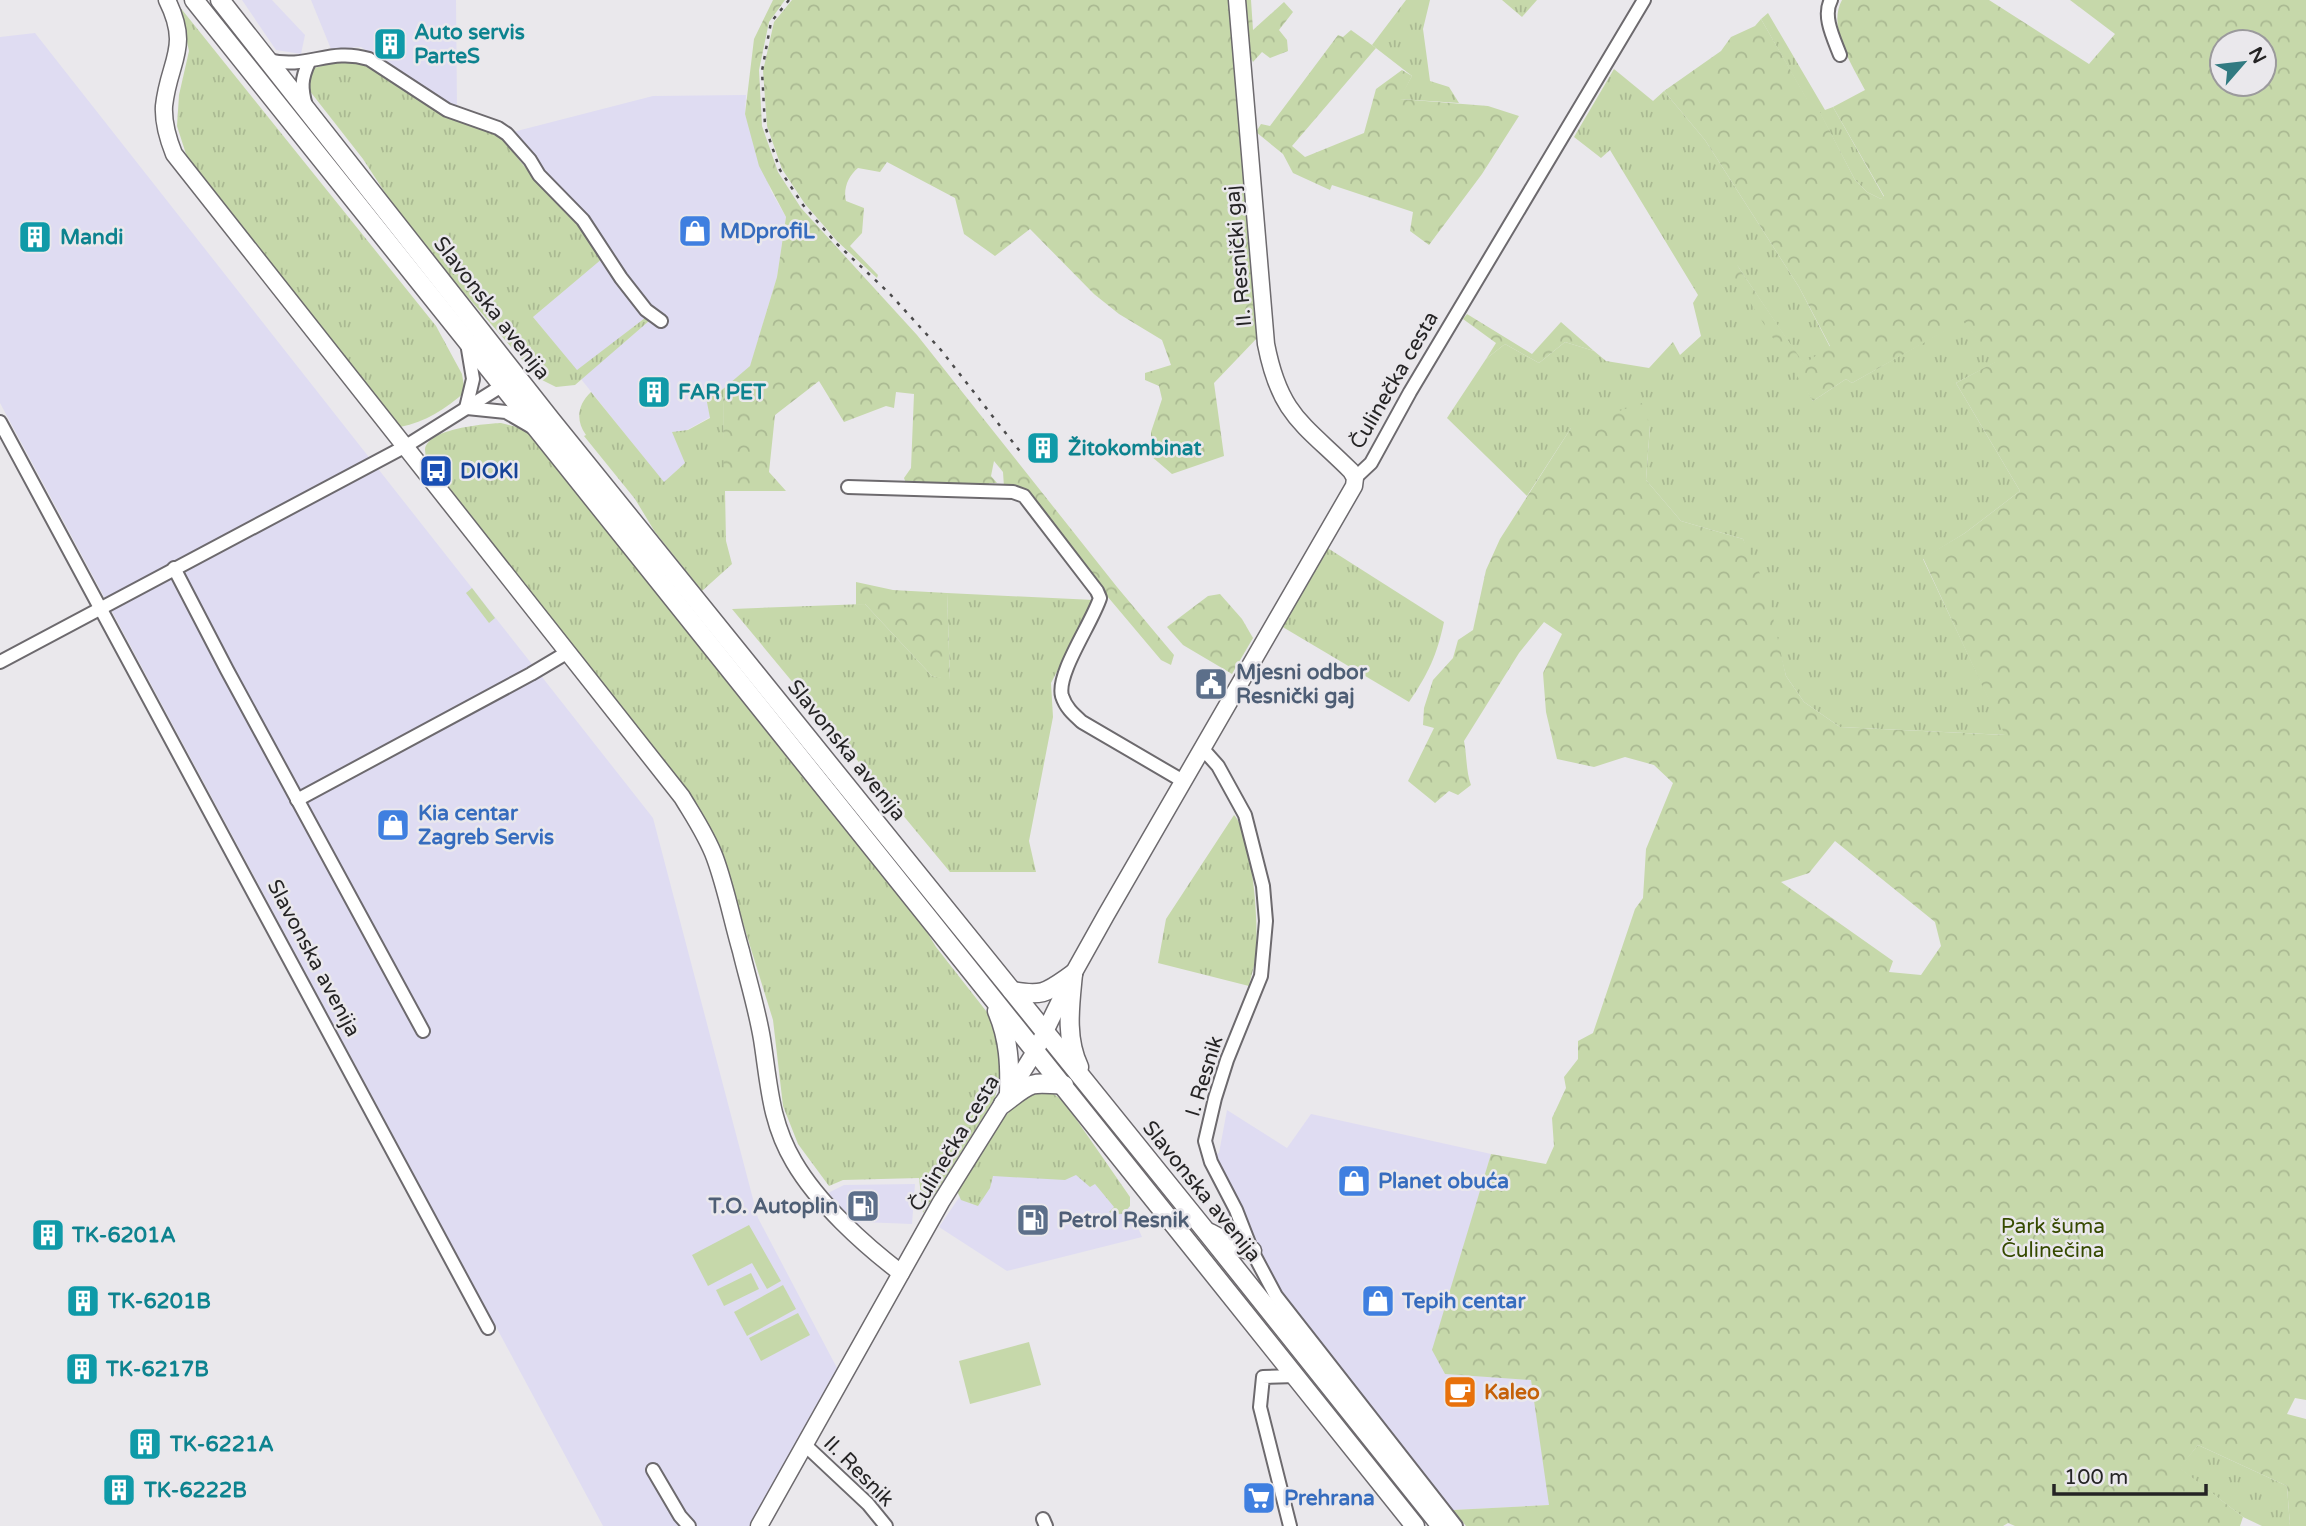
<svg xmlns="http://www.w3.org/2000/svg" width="2306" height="1526" font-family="'Varela Round',sans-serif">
<defs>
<pattern id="grass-tufts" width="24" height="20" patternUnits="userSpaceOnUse" patternTransform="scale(1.75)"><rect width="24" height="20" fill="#c6d8aa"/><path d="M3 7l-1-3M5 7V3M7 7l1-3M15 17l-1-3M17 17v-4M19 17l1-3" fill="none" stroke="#aab992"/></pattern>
<pattern id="forest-crowns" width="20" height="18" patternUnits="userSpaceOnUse" patternTransform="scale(1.75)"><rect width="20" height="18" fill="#c6d8aa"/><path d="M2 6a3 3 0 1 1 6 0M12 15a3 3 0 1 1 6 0" fill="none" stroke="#aab992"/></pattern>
</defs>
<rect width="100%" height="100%" fill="#eae8ec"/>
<g fill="#dfdcf2">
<path d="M242,0h30l33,35 -4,19 -25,-4z"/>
<path d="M311,0h145l1,109 -96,-62 -30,2z"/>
<path d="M35,33l618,785 105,400 79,150 -88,158h-146l-603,-1123v-366z"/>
<path d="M746,95l-1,19 26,77 15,26 -9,60 -27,90 -27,22 -8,2 -5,26 -23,13 -2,33 -21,20 -83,-104 68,-58 -4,-3 -68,53 -44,-54 78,-67 -21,-30 -43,-43 -34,-45 140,-36z"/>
<path d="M1022,1105l105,98 15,34 -135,34 -68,-44z"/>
<path d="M1227,1110l60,38 24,-34 180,40 -58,196 12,24 86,5 19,126 -97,5 -11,3 -174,-220 -31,-54 -11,-33 -24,-47 17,-6z"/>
<path d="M915,1184l-3,40 -50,-2 -6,3 -28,-32 16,-8z"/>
</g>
<g fill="url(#grass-tufts)">
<path d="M1406,0h24l-7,29 7,52 19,6 10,16 -60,-4 13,-23 -40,-31z"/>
<path d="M1502,0h35l-15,17z"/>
<path d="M179,6l257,320 26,48 3,18c-20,17 -39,30 -65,35l-207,-251 -16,-50 2,-31 10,-44z"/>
<path d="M1768,13l57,97 8,-3 51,90 -3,2 -14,-7 -12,-12 -36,-69 -12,-11 -46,-81z"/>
<path d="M339,61l27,4 26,14 50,36 58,21 33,41 47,49 23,32 -70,59 44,53 68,-52 4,3 -74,64 -19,2 -18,-9 -80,-92 -65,-81 -30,-46 -54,-69 -2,-10 4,-11z"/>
<path d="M1614,69l39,32 11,-10 41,49 94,147 31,60 -26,18 -67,-100 76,136 33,-22 6,4 111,-63 33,42 -40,21 64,108 -55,42 -42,26 83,176 -166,-8 -36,-25 -18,-26 -10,-39 -33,-98 -62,-18 -35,-41 4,-54 -79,2 -44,68 -80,-78 39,-59 19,-15 34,19 26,-21 29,9 12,10 43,7 24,-26 7,13 21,-19 -8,-33 5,-8 -88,-145 -9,8 -27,-21z"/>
<path d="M723,389l3,152 6,23 -30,27 -47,-59 -20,-33 -51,-63 2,-1c-11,-15 -8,-31 5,-43l73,90 21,-19 -13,-31 16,-2 22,-12 -4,-21z"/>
<path d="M501,423l27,7 390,487 18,30 54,69 14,41 -9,41 -72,115 -4,-35 -76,2 -14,6 -31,-42 -15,-38 -10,-86 -48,-155 -12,-31 -25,-42 -261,-332c-1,-1 -2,-9 -2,-11 4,-21 60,-25 76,-26z"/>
<path d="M1326,547l118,75c-7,33 -16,52 -35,80l-128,-76z"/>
<path d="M947,593l147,7 -43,83 2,34 -24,124 7,31h-86l-218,-263 133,-5 67,72 18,3z"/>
<path d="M1234,815c19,20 25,111 22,139 -1,11 -5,22 -7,32l-91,-23 8,-44z"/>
<path d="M1034,1090c16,0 23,4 33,16l63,91v9l-6,7 -8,2 -7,-3 5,-5 -19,-23 -5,3 -14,-12 -11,5 -72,-4 -3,12 -12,18 -17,-6 -4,-9c22,-35 42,-78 77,-101z"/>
<path d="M2198,1445l89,41 3,40h-28l-19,-9 -64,-49z"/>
</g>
<g fill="url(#forest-crowns)" fill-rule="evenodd">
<path d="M773,0h12l-16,22 -10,48 3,56 16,46 23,36 116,127 200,252 57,68 -3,10 -10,-5 -59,-70 -75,-95 -23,-8 -1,-15 -9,-11 -3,15 6,7h-8l-1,3h-81l-3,-8 7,-10 3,-74 -18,-2 -2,16 -8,-2 -42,16 -25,-41 -44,34 -6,57 17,19h-62l-1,-102 27,-23 27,-89 9,-60 -27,-51 -14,-52 9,-75z"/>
<path d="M792,0h438l29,336 -45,47 10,73 -52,18 -21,-18v-24l11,-33 -3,-13 -14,-6v-7l26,-8 -9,-25 -43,-26 -25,-20 -64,-65 -35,27 -31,-22 -9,-36 -68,-36 -7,10 -22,-4c-10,8 -15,21 -12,33l18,7 -2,25 -12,13 28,29 -1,3 -40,-37 -32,-37 -23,-35 -15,-43 -4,-55 11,-49z"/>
<path d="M1244,0h7l2,30 31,-28 9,10 -14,18 8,10 1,11 -18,7 -8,-6 -9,10 -5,-9z"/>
<path d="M1842,0h147l100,64 26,-30 -45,-34h236v1400l-11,-2 -8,16 19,5v107h-16l-3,-40 -89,-41 -18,23 63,49 -3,9h-225l-7,-3 -5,3h-537l-13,-16 96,-5 -18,-125 -86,-6 -13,-24 59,-196 55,10 8,-18 -2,-28 14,-30 -2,-11 14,-18v-18l15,-8 42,-124 8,-11 3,-49 27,-66 -19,-18 -29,-8 -31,10 -37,-8 -11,-47 -3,-39 19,-39 -18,-12 -25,31 -55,88c3,15 2,31 7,44l-13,10 -9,-4 -14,12 -27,-22 26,-53 -11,-3 1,-17 9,-28 20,-22 5,-18 15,-10 13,-60 14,-31 71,-111 71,-25 8,22 -4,55 35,41 62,18 23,47 20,90 18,26 36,25 165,8 -82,-177 42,-25 55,-42 -64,-108 39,-21 -32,-41 -111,62 -6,-4 -33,22 -84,-132 8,-4 67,99 26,-18 -31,-59 -94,-147 -41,-49 57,-40 10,-14 24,-11 6,-7 46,80 12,11 36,70 12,12 14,7 3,-3 -51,-89 32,-17c-13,-25 -38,-63 -23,-90zM2222,42h42v42h-42zM1835,841l100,81 6,24 -20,29 -32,-3 4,-11 -112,-79 28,-9z"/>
<path d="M1351,30l25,18 -84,98 13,11 59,-24 12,-44 26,-19 10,6 -12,23 88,7 31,10 -37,58 -53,71 -19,-14 3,-19 -81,-27 -2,5 -37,-17 -10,-19 -27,-22 5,-8 9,2 68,-91 5,2z"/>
<path d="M1467,314l65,40 29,-32 33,29 -29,-9 -26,21 -34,-19 -19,15 10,-16 -33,-24z"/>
<path d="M856,582l37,8 54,3 3,87 -18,-4 -67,-72 -9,1z"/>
<path d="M1220,594l22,25 11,19 -21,36 -49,-29 -16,-18 41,-31z"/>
</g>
<g fill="#c6d8aa">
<path d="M472,588l23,30 -6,5 -23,-30z"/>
<path d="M749,1225l32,56 -14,8 -15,-26 -44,23 -16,-31z"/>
<path d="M751,1273l8,16 -35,17 -8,-16z"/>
<path d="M783,1285l13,24 -49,27 -13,-24z"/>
<path d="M798,1313l12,22 -49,26 -12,-23z"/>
<path d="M1029,1342l12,43 -71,19 -11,-43z"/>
</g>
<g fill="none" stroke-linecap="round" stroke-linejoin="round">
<defs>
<g id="minor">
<path d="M1831,0c-9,16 3,39 9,55"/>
<path d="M268,60c40,10 61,-13 101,-1l78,51 51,18 9,6 23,26 9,15 44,45 38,58 25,32 15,11"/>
<path d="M306,106c-5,-18 -5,-27 3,-44"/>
<path d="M466,408l7,-29 -6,-36"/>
<path d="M467,408l39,4 26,15"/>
<path d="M0,422l488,906"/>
<path d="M1355,478l16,-15 39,-71 234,-392"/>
<path d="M848,487l165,5 11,4 73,95 3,7c-8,25 -44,76 -38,98 4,12 11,18 20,26l101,59"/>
<path d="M174,568l53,102 196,361"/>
<path d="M0,662l406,-216 102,-64"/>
<path d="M1202,748l16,18 27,49 18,71 3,35 -5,55 -34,84 -12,38 -10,43 6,21 25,48 16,41 24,45 180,230"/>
<path d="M297,800l234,-126 37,-22"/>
<path d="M804,1444l64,60 18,22"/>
<path d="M653,1470l27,46 9,10"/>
<path d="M1043,1519l3,7"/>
<path d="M1290,1526l-30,-119 3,-30 33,-1"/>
</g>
<g id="tertiary">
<path d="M167,0c24,48 2,60 -3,106 -1,17 4,33 10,48l508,643c12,20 25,39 33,61 11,30 17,62 26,93 7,29 16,58 21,88 7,44 8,83 32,123 24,41 69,82 107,111"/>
<path d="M759,1526l182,-324 95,-152 37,-76 33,-59 248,-429 1,-8 -4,-7c-47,-47 -71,-55 -85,-127l-29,-344"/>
</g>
<g id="secondary">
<path d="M194,0l1221,1526"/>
<path d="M220,0l331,420 654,810 236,296"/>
<path d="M1073,974c-3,31 -8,64 6,93"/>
<path d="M1012,991c32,6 35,1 61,-17"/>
<path d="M997,1011c12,28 13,54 12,84"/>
<path d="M1003,1104c29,-22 25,-22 61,-19"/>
<path d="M1210,1233l25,13 17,5"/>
</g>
</defs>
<use href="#minor" stroke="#6d6a6e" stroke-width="16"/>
<use href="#tertiary" stroke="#6d6a6e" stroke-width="19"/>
<use href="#secondary" stroke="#6d6a6e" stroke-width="21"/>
<use href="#minor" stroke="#fff" stroke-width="12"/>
<use href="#tertiary" stroke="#fff" stroke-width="16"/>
<use href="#secondary" stroke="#fff" stroke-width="18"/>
<path stroke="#4c4b4c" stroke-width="2.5" stroke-dasharray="3.5 7" stroke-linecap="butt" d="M789,0l-18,22 -9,49 3,55 15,44 23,35 33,38 53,50 52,57 81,104"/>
</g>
<defs>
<symbol id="building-square" viewBox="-11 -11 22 22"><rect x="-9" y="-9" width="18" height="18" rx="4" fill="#0f9aa8" stroke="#eae8ec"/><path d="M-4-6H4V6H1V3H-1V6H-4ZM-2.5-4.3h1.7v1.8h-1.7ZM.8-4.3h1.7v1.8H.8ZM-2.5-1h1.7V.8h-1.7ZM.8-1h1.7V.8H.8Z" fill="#fff"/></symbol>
<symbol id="shop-square" viewBox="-11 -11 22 22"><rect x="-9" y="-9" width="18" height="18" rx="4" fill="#3f7fe0" stroke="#eae8ec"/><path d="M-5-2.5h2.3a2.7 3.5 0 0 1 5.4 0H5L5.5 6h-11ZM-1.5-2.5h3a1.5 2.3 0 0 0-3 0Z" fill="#fff"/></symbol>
<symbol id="bus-square" viewBox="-11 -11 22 22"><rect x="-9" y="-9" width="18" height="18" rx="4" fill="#1a4fb4" stroke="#eae8ec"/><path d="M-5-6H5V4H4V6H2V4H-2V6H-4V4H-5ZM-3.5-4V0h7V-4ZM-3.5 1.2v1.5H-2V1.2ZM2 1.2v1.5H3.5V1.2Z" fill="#fff"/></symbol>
<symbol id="civic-square" viewBox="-11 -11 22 22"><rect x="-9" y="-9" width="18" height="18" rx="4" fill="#5c6f8a" stroke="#eae8ec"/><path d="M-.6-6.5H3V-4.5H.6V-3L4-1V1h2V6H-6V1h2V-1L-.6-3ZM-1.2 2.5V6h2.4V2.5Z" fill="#fff"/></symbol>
<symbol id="fuel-square" viewBox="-11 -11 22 22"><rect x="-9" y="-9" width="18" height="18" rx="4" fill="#5c6f8a" stroke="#eae8ec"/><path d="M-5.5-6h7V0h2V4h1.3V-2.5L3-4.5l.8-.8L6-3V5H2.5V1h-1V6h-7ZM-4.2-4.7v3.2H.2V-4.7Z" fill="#fff"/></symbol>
<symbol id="cafe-square" viewBox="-11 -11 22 22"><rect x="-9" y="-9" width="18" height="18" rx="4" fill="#e8710a" stroke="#eae8ec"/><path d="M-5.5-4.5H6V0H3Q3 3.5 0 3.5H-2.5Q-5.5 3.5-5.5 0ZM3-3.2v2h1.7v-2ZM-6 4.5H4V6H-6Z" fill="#fff"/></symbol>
<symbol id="supermarket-square" viewBox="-11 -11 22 22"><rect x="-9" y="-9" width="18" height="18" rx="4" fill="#3f7fe0" stroke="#eae8ec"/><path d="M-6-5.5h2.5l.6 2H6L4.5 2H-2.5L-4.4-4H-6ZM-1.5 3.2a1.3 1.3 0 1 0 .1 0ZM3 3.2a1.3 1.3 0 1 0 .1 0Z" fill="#fff"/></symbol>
</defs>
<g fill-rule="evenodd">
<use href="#building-square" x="371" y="25" width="38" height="38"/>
<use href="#shop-square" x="676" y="212" width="38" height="38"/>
<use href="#building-square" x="16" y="218" width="38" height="38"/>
<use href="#building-square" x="635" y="373" width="38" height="38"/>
<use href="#building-square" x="1024" y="429" width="38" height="38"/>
<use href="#bus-square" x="417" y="452" width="38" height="38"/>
<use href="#civic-square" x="1192" y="665" width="38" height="38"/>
<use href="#shop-square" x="374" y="806" width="38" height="38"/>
<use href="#shop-square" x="1335" y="1162" width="38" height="38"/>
<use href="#fuel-square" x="844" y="1187" width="38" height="38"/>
<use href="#fuel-square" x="1014" y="1201" width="38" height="38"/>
<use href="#building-square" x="29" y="1216" width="38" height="38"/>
<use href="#building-square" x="64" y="1282" width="38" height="38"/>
<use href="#shop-square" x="1359" y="1282" width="38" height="38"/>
<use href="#building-square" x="63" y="1350" width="38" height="38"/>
<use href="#cafe-square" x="1441" y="1373" width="38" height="38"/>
<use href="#building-square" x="126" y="1425" width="38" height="38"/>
<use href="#building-square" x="100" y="1471" width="38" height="38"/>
<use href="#supermarket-square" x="1240" y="1479" width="38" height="38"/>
</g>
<g text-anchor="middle" stroke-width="5" stroke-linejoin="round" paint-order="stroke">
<g font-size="21" font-weight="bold" fill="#0d838f" stroke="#eae8ec" text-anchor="start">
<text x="414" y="39">Auto servis<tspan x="414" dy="24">ParteS</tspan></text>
<text x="60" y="244">Mandi</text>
<text x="678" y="399">FAR PET</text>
<text x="1068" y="455">Žitokombinat</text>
<text x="72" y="1242">TK-6201A</text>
<text x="108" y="1308">TK-6201B</text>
<text x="106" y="1376">TK-6217B</text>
<text x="170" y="1451">TK-6221A</text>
<text x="144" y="1497">TK-6222B</text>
</g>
<g font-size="21" font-weight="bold" fill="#366cbe" stroke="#eae8ec" text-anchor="start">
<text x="720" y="238">MDprofiL</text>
<text x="418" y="820">Kia centar<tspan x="418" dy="24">Zagreb Servis</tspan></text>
<text x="1378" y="1188">Planet obuća</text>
<text x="1402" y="1308">Tepih centar</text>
<text x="1284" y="1505">Prehrana</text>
</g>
<g font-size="21" fill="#252425" stroke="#eae8ec">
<text transform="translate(1238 256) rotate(-95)" y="7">II. Resnički gaj</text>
<text transform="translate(492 308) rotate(52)" y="7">Slavonska avenija</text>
<text transform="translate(1394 380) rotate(-60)" y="7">Čulinečka cesta</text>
<text transform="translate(847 750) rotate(51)" y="7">Slavonska avenija</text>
<text transform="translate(314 958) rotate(62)" y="7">Slavonska avenija</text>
<text transform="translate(1204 1076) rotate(-73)" y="7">I. Resnik</text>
<text transform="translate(954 1143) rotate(-59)" y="7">Čulinečka cesta</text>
<text transform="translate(1202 1191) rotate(51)" y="7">Slavonska avenija</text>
<text transform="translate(859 1471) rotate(45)" y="7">II. Resnik</text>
</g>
<g font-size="21" font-weight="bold" fill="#164399" stroke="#eae8ec" text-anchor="start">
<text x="460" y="478">DIOKI</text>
</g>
<g font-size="21" font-weight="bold" fill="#4e5e75" stroke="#eae8ec" text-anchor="start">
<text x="1236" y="679">Mjesni odbor<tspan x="1236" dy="24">Resnički gaj</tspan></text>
<text x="838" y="1213" text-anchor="end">T.O. Autoplin</text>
<text x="1058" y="1227">Petrol Resnik</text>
</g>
<g font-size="21" fill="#364a00" stroke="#eae8ec">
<text x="2053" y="1233">Park šuma<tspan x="2053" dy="24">Čulinečina</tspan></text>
</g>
<g font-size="21" font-weight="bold" fill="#c56008" stroke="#eae8ec" text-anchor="start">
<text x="1484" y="1399">Kaleo</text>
</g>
</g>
<g transform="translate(2243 63) rotate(62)"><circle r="33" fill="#eae8ec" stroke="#9b9a9c" stroke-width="2"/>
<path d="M0-5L12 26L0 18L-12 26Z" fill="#317a81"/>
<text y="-10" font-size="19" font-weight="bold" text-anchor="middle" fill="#252425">N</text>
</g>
<path d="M2054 1484v10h152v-10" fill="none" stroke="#252425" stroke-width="3.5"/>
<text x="2064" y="1484" font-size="21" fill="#252425" stroke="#eae8ec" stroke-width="5" paint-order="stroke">100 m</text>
</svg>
